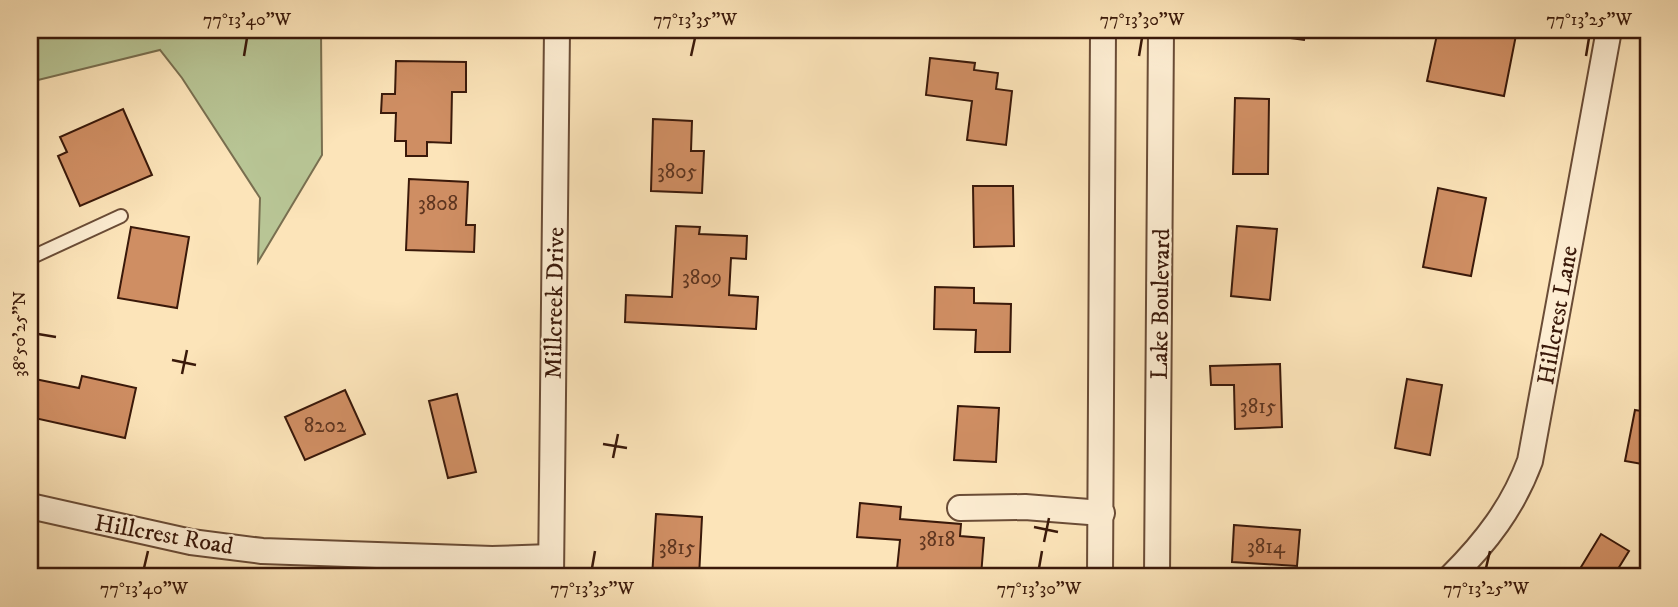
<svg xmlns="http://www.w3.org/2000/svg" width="1678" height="607" font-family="'IM FELL DW Pica',serif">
<rect width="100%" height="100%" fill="#fce4b9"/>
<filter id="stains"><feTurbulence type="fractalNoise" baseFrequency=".00286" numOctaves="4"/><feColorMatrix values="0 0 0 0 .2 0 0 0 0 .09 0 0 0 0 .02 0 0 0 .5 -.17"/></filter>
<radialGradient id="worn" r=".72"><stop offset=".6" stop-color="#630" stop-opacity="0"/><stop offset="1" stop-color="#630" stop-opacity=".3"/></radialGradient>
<path fill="#b8c595" stroke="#796f50" stroke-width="2" d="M30,30h291l1,125 -64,107 2,-64 -78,-120 -22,-28 -130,32z"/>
<g fill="#cf8e63" stroke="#3a190a" stroke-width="2">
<path d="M1233,30h73l-2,10z"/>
<path d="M1438,30h79l-13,66 -77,-15z"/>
<path d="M930,58l45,5 -1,7 24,3 -2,16 16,2 -6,54 -39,-5 5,-39 -46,-6z"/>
<path d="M396,61l70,1v30h-14l-1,51 -24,-1v14h-21v-15h-11l1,-28h-15l1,-19h13z"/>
<path d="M1235,98l34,1 -1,75h-35z"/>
<path d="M123,109l29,66 -72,31 -22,-50 9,-4 -7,-15z"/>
<path d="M653,119l39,2 -1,30h13l-2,42 -51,-2z"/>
<path d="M409,179l59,3 -2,43h9l-1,27 -68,-2z"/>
<path d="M973,186h40l1,60 -40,1z"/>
<path d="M1438,188l48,10 -15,78 -48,-9z"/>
<path d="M676,226l24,1 -1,7 48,2 -1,23 -15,-1 -2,37 29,2 -2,32 -131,-7 1,-27 46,2z"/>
<path d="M1237,226l40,3 -7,71 -39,-4z"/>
<path d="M131,227l58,10 -12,71 -59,-10z"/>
<path d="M935,287l39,1v15l37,1 -1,48h-35l1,-22 -42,-1z"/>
<path d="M1280,364l2,63 -47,2 -1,-44h-23l-1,-19z"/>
<path d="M82,376l54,12 -11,50 -95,-21v-39l49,10z"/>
<path d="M1407,379l35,6 -12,70 -35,-7z"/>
<path d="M345,390l20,44 -60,26 -20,-43z"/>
<path d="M457,394l19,78 -28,6 -19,-77z"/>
<path d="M958,406l41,2 -3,54 -42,-2z"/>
<path d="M1635,410l13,2v53l-23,-4z"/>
<path d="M1648,468v32l-5,-1z"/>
<path d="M860,503l41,4 -1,12 61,5 -1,12 24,2 -3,38 -84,-7 3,-29 -43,-3z"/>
<path d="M656,514l46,3 -3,60h-47z"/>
<path d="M1234,525l66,5 -3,36 -65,-4z"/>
<path d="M1601,534l28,17 -16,26h-38z"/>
</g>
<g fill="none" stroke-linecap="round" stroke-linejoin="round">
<defs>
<path id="lane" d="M30,258l91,-42"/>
<g id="street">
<path d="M30,506l161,36 71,9 230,8 59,-2"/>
<path d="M960,508l65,-1 77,6"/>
<path d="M551,577l6,-547"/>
<path d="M1100,577l3,-547"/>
<path d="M1157,577l4,-547"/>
<path d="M1451,577c35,-35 62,-70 79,-116l79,-431"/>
</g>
</defs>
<use href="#lane" stroke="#6a4c36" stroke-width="16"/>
<use href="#street" stroke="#6a4c36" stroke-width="28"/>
<use href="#lane" stroke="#fdedd2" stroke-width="12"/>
<use href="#street" stroke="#fdedd2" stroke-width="24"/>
</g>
<path fill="none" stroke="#3a190a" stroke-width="2.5" d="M244,56l3,-18M691,56l4,-18M1139,56l3,-18M1586,56l3,-18M38,334l18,3M172,360l24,5M182,374l5,-24M603,444l24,4M613,458l5,-24M1034,527l24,5M1044,542l5,-24M144,568l4,-17M592,568l3,-17M1039,568l3,-17M1486,568l4,-17"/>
<g text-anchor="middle" stroke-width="5" stroke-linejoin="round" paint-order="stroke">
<g font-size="21" fill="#5f3620">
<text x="677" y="178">3805</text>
<text x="438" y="210">3808</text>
<text x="702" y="284">3809</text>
<text x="1258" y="413">3815</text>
<text x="325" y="432">8202</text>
<text x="937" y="546">3818</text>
<text x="1266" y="553">3814</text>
<text x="677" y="554">3815</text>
</g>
<g font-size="24" fill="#3a190a" stroke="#fdedd2">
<text transform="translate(554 303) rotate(-89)" y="8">Millcreek Drive</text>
<text transform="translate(1160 304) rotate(-89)" y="8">Lake Boulevard</text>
<text transform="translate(1557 315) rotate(-80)" y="8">Hillcrest Lane</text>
<text transform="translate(164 534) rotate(10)" y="8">Hillcrest Road</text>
</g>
</g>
<rect width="1678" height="607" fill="none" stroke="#fce4b9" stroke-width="77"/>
<rect x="38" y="38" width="1602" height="530" fill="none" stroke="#3a190a" stroke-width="2.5"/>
<g font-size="18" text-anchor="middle" fill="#3a190a">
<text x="247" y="25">77°13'40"W</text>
<text x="695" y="25">77°13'35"W</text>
<text x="1142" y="25">77°13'30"W</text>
<text x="1589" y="25">77°13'25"W</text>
<text transform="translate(19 334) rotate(-90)" y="6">38°50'25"N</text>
<text x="144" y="594">77°13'40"W</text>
<text x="592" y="594">77°13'35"W</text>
<text x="1039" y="594">77°13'30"W</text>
<text x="1486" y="594">77°13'25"W</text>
</g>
<rect width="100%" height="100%" filter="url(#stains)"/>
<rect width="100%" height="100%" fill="url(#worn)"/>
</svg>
